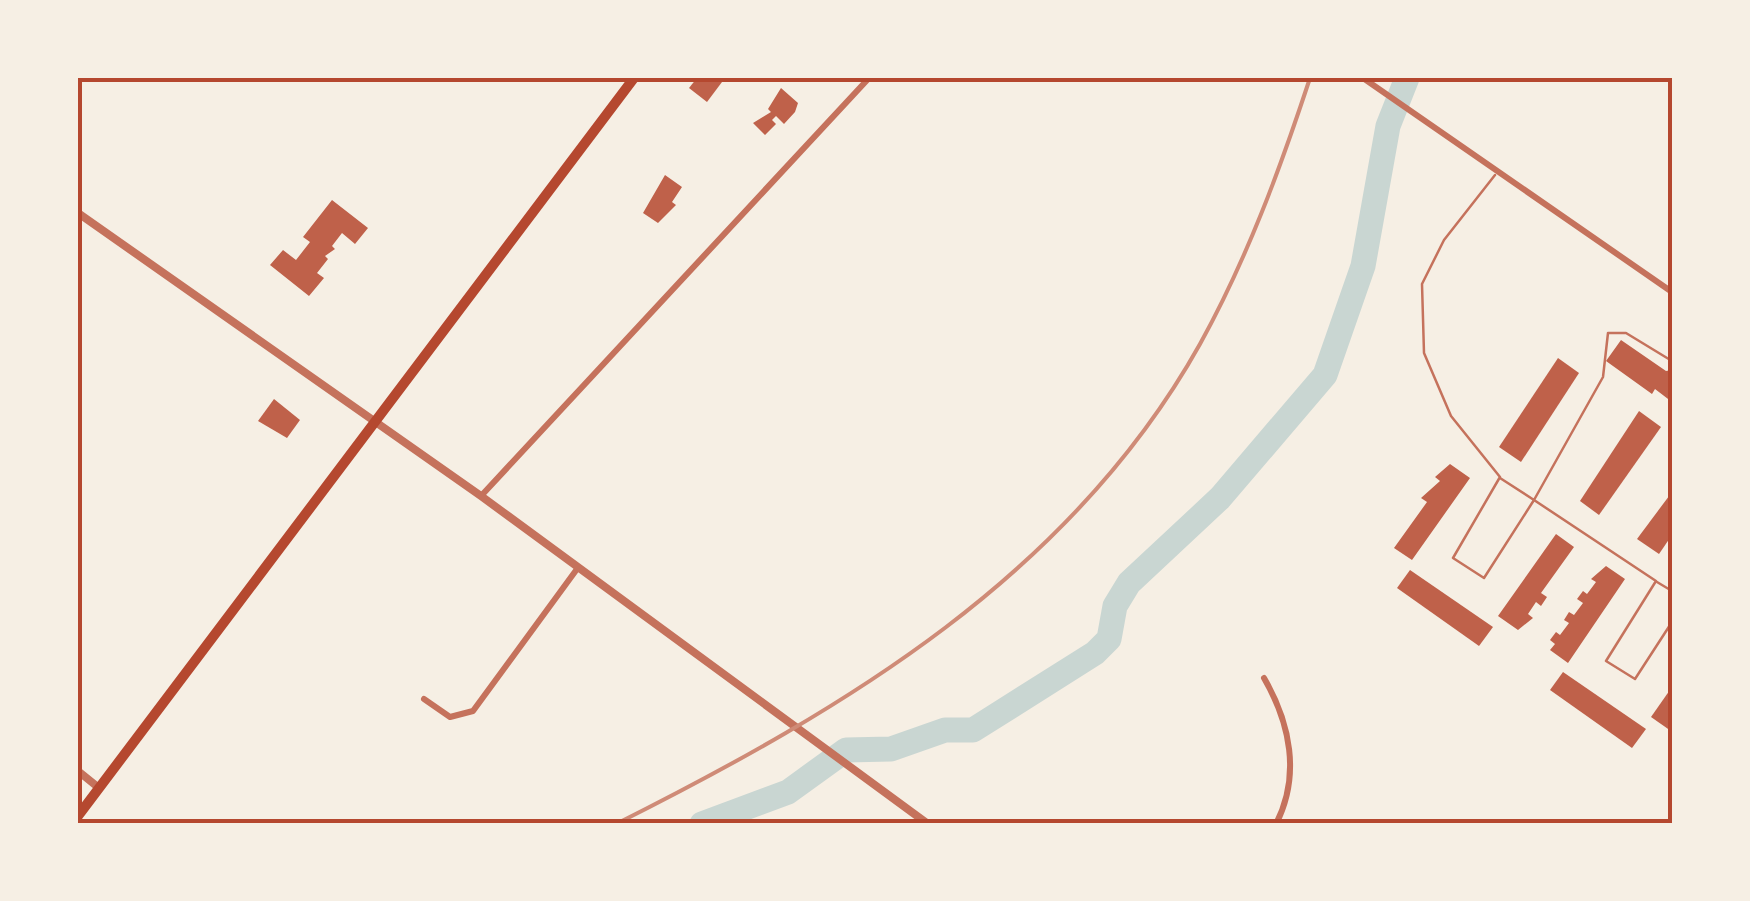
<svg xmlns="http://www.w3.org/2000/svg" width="1750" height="901" font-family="'Crimson Pro',serif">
<rect width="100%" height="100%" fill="#f6efe4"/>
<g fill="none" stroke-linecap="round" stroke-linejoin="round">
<path stroke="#c9d6d2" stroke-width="25" d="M702,824l86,-32 58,-42 45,-1 54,-19h28l122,-77 14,-14 6,-33 14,-23 91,-85 105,-123 38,-109 25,-140 19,-48"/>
</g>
<g fill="#bf614a">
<path d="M697,78h28l-18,24 -18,-14z"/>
<path d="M781,88l17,15 -3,9 -11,12 -8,-8 -4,4 4,4 -11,11 -12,-12 18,-11 -3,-3z"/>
<path d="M665,175l17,12 -10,15 4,3 -18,18 -15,-10z"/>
<path d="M332,200l36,28 -13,16 -13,-11 -10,13 3,3 -10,7 3,3 -11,14 7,5 -15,18 -39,-31 13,-15 13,10 14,-18 -7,-5z"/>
<path d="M1621,340l45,31 6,-1v32l-17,-13 -3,5 -46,-33z"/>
<path d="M1558,358l21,15 -58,89 -22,-15z"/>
<path d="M274,399l26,21 -13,18 -29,-17z"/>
<path d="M1639,411l22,16 -62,88 -19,-14z"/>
<path d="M1450,464l20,14 -58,82 -18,-12 33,-46 -6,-4 19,-17 -5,-4z"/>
<path d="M1672,492v43l-13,19 -22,-15z"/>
<path d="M1556,534l18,13 -33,46 6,4 -6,9 -5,-4 -8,12 5,4 -15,12 -20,-14z"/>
<path d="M1606,566l19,13 -57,84 -18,-13 5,-6 -5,-4 6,-8 4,3 9,-12 -5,-3 5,-8 5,3 9,-12 -6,-4 6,-8 4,3 9,-12 -5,-3z"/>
<path d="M1410,570l83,57 -14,19 -82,-58z"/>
<path d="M1563,672l83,57 -14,19 -82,-58z"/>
<path d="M1672,687v42l-1,2 -20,-14z"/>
</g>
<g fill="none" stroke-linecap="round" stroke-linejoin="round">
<g stroke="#c5725c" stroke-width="2.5">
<path d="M1495,175l-51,65 -22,44 2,69 27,63 49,61 -47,81 31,20 50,-78 122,81 -50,80 29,18 37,-57"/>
<path d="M1500,478l34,22 69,-123 5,-44h18l46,28"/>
<path d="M1657,582l15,9"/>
</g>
<g stroke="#c5725c" stroke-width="6">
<path d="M1363,78l309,214"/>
<path d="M481,496l388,-418"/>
<path d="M1264,678c26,45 37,97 12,146"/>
<path d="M424,699l26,18 23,-6 104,-142"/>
</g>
<g stroke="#c5725c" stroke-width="8">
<path d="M78,213l403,283 447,328"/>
<path d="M78,771l21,17"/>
</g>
<path stroke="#b5482f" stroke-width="10" d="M78,816l556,-738"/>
<path stroke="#cf8b77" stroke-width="4" d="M616,824c229,-115 455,-249 584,-480 47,-85 80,-175 110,-266"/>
</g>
<rect width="1750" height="901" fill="none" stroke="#f6efe4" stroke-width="160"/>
<rect x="80" y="80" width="1590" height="741" fill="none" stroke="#b5482f" stroke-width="4"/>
</svg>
